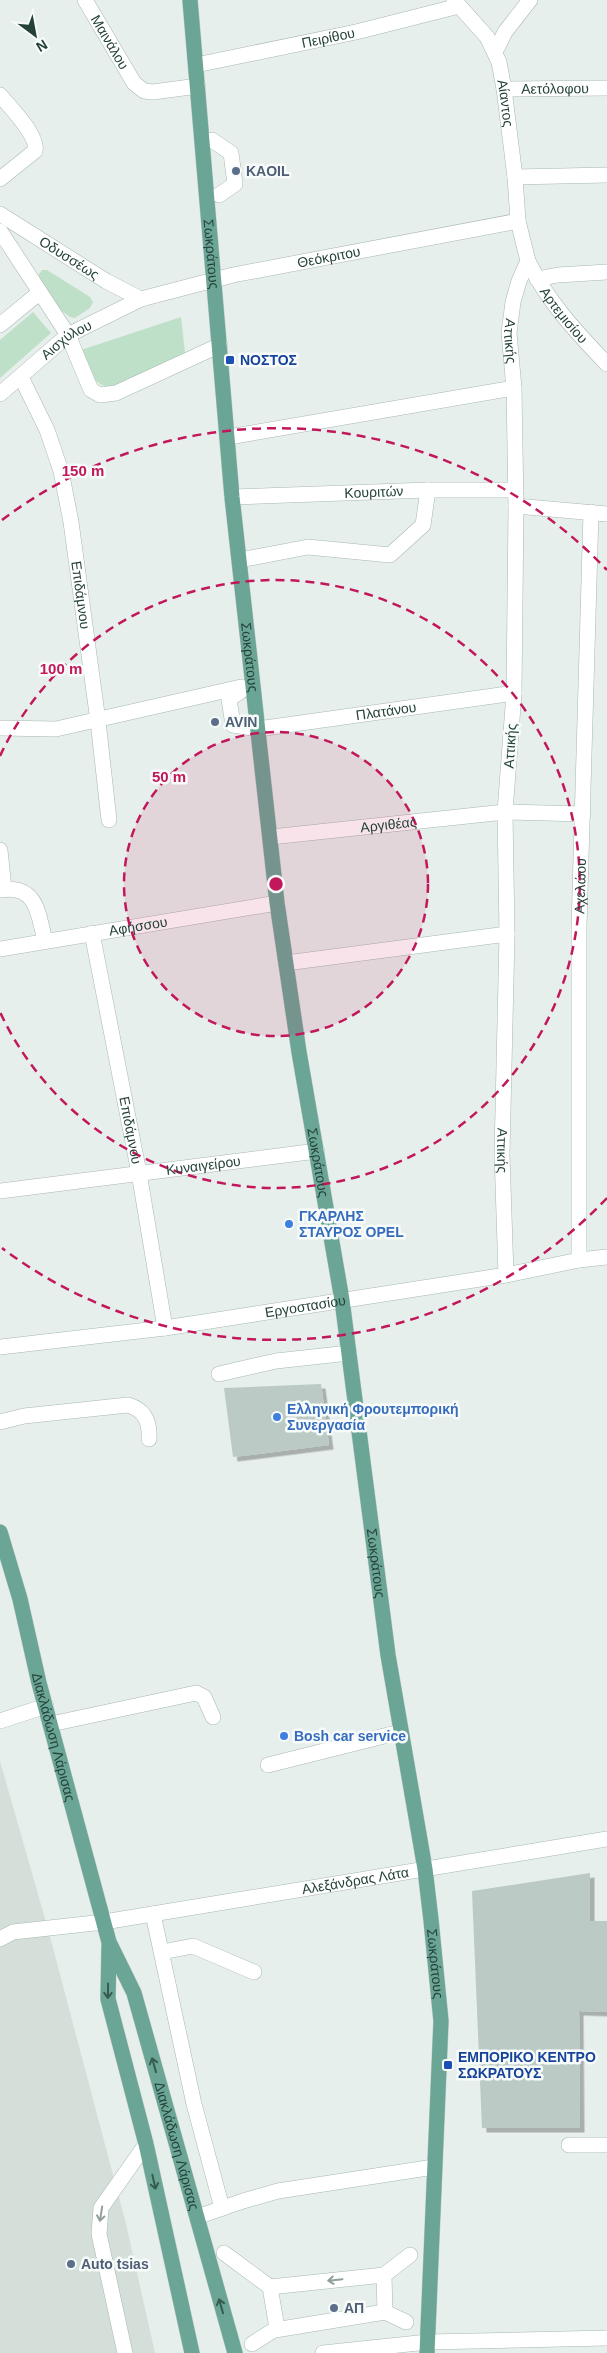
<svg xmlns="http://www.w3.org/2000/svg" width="607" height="2353" font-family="Arial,sans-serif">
<defs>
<filter id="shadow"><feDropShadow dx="4.5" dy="4.5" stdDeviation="0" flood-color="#0004"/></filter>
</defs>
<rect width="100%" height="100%" fill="#e6efeb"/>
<path fill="#d4dfda" d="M0,1761l48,168 78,295 29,129h-155z"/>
<g fill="#bfe0c8">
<path d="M42,270h5l43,27 3,5 -3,6 -15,10c-12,0 -34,-31 -37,-42z"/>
<path d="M33,312l18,21 -51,45v-38z"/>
<path d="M181,317l4,36 -70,33c-23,4 -26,-18 -34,-36z"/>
</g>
<g fill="#bbcac4" filter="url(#shadow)">
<path d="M321,1384l8,61 -96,12 -9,-69z"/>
<path d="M590,1873v48h17v91l-28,-1 1,117h-98l-10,-237z"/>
</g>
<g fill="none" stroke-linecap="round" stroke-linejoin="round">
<defs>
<g id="minor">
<path id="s1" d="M85,0l49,83 10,8 9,1 45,-6"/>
<path id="s2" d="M454,0l33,37 12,25 5,27 11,88 3,44 10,40 -9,20 -6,21 -4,31 5,55 2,118 -2,187 -9,119 2,122 -5,220 4,121"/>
<path d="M495,52l10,-20 25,-32"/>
<path id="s3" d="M196,65l160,-33 103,-26"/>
<path id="s4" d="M504,89l103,-1"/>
<path d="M0,95c10,12 39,41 35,56l-35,28"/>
<path d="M212,140l19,13 4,31 -16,11"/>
<path d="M515,177l92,-2"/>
<path id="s5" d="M0,214l106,67 35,18"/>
<path d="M0,231l68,104 23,55 9,5 16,-2 104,-48"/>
<path id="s6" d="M528,261c19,40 49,72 79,103"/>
<path d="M537,279l21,-4 49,-3"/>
<path d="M0,325l39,-32"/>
<path id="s7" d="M21,377l26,53 14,41 10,51 27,199 11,99"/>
<path id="s8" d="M0,394l68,-59 73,-36 92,-24 285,-54"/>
<path d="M229,437l285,-49"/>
<path id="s9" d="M232,497l196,-7h88"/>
<path d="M516,506l91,8"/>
<path d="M240,560l68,-13 82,8 33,-30 5,-35"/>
<path id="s10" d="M240,692l-11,7 4,26 25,4 256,-36"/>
<path d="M0,728l56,1 185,-42"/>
<path id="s11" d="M271,837l234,-25 78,2"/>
<path d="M0,850l4,39"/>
<path d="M0,890c37,-6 38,23 45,51"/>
<path id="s12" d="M92,933l47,240 26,155"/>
<path id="s13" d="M0,949l277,-46"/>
<path d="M286,963l221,-29"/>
<path id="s14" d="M0,1191l317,-40"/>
<path id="s15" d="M579,1260v-333l12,-415"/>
<path id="s16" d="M0,1347l165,-19 341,-53 73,-15 28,-3"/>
<path d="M219,1374l57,-13 73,-8"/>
<path d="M0,1422l24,-6 104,-11c17,5 22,17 21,34"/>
<path d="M0,1721l46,-15"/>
<path d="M51,1724l145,-31 8,4 9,20"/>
<path d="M268,1765l132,-33"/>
<path d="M153,1914l41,190 28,104"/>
<path id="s17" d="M0,1939l13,-7 91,-10 503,-83"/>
<path d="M162,1952l31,-6 61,26"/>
<path d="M569,2145h38"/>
<path d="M197,2217l46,-16 35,-10 156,-24"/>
<path d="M224,2253l46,34 7,41 -25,16"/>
<path d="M270,2287l114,-12"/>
<path d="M406,2322l-21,-10 -1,-37 26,-20"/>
<path d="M275,2330l110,-18"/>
<path d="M125,2353l-26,-119 2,-26 45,-64"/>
<path d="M323,2353l105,-11 179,-4"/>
</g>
<g id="major">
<path id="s18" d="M190,0l42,497 45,406 22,149 43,248 46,355 37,214 6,51 10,101 -14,332"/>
<path id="s19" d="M0,1532l20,67 19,84 70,259 25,51 101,360"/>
<path d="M109,1946l-1,53 38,145 46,209"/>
</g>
</defs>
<use href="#minor" stroke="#a8b8b2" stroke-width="16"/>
<use href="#major" stroke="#c2cac8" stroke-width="16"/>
<use href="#minor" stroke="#fff" stroke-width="15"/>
<use href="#major" stroke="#6aa596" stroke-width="15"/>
</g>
<defs><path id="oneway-shaft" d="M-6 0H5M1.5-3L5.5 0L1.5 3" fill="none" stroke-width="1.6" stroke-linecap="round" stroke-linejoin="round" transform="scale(1.25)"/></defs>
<g stroke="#365b51">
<use href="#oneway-shaft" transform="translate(108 1991) rotate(91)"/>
<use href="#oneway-shaft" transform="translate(154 2065) rotate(-106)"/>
<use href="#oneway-shaft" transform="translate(154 2182) rotate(77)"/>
<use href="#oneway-shaft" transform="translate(221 2306) rotate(-106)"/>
</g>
<g stroke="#92a09c">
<use href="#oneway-shaft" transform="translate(101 2214) rotate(99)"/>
<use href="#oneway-shaft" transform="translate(335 2280) rotate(174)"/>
</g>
<circle cx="276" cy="884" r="152" fill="#c2185b" fill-opacity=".12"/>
<g fill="none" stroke="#c2185b" stroke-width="2.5" stroke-dasharray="9 6">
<circle cx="276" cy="884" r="152"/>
<path d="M0 756A304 304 0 1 1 0 1012"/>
<path d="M607 1198A456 456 0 0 1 2 1248M2 520A456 456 0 0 1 607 570"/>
</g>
<g fill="#5c6f8a" stroke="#f7fbf9" stroke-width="2">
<circle cx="236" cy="171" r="5"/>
<circle cx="215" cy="722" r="5"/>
<circle cx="71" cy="2264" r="5"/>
<circle cx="334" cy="2308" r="5"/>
</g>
<g fill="#1a4fb4" stroke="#f7fbf9" stroke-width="2">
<rect x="225" y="355" width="10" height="10" rx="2.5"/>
<rect x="443" y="2060" width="10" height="10" rx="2.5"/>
</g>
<g fill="#3f7fe0" stroke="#f7fbf9" stroke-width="2">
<circle cx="289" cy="1224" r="5"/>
<circle cx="277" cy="1417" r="5"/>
<circle cx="284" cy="1736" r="5"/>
</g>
<g text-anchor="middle" stroke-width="5" stroke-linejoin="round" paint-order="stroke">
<g font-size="14" fill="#24423a" stroke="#f7fbf9">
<text dy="5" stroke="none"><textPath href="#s3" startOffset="135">Πειρίθου</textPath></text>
<text dy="5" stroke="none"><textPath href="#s1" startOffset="49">Μαινάλου</textPath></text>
<text dy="5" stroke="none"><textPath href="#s4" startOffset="51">Αετόλοφου</textPath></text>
<text dy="5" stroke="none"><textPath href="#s2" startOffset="119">Αίαντoς</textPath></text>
<text dy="5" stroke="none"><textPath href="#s18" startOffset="255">Σωκράτους</textPath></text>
<text dy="5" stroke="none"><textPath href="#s8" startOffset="364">Θεόκριτου</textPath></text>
<text dy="5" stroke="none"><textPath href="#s5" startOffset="82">Οδυσσέως</textPath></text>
<text dy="5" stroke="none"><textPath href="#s6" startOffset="65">Αρτεμισίου</textPath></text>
<text dy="5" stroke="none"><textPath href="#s8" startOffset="86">Αισχύλου</textPath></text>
<text dy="5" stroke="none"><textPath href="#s2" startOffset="362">Αττικής</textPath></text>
<text dy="5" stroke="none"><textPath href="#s9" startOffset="142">Κουριτών</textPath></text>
<text dy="5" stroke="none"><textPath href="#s7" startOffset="228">Επιδάμνου</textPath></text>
<text dy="5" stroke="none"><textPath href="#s18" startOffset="660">Σωκράτους</textPath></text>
<text dy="5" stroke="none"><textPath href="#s10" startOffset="194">Πλατάνου</textPath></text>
<text transform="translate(510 746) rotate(-86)" y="5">Αττικής</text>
<text dy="5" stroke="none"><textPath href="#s11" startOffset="118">Αργιθέας</textPath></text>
<text dy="5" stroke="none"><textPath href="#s15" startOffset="374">Αχελώου</textPath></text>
<text dy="5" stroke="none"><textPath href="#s13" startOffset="140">Αφήσσου</textPath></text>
<text dy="5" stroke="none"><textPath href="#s12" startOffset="201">Επιδάμνου</textPath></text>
<text dy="5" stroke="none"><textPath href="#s2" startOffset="1172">Αττικής</textPath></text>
<text dy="5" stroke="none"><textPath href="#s18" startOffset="1170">Σωκράτους</textPath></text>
<text dy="5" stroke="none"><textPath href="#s14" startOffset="205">Κυναιγείρου</textPath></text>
<text dy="5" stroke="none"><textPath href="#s16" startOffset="308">Εργοστασίου</textPath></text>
<text dy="5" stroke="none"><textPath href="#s18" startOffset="1575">Σωκράτους</textPath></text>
<text dy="5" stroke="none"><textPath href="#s19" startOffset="212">Διακλάδωση Λάρισας</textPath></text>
<text dy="5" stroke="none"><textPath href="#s17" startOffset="361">Αλεξάνδρας Λάτα</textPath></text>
<text dy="5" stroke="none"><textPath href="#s18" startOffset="1980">Σωκράτους</textPath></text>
<text dy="5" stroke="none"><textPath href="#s19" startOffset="640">Διακλάδωση Λάρισας</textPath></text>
</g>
<g font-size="14" font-weight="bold" fill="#4e5e75" stroke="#f7fbf9" text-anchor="start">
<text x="246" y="176">KAOIL</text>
<text x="225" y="727">AVIN</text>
<text x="81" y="2269">Auto tsias</text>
<text x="344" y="2313">ΑΠ</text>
</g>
<g font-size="14" font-weight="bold" fill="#164399" stroke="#f7fbf9" text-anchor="start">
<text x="240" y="365">ΝΟΣΤΟΣ</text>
<text x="458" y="2062">ΕΜΠΟΡΙΚΟ ΚΕΝΤΡΟ<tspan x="458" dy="16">ΣΩΚΡΑΤΟΥΣ</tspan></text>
</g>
<g font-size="14" font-weight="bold" fill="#366cbe" stroke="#f7fbf9" text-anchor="start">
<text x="299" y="1221">ΓΚΑΡΛΗΣ<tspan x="299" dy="16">ΣΤΑΥΡΟΣ OPEL</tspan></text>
<text x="287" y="1414">Ελληνική Φρουτεμπορική<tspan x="287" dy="16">Συνεργασία</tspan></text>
<text x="294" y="1741">Bosh car service</text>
</g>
</g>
<circle cx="276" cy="884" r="8" fill="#c2185b" stroke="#f7fbf9" stroke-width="2.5"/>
<g font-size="15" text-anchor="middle" font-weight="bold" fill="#c2185b" stroke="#f7fbf9" stroke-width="5" stroke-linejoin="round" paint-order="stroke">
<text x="83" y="476">150 m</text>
<text x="61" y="674">100 m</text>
<text x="169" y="782">50 m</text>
</g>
<g transform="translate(35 35) rotate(148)" stroke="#f7fbf9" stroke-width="4" paint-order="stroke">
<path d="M0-4L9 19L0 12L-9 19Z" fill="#24423a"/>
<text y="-8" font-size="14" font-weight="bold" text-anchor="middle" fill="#24423a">N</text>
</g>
</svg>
